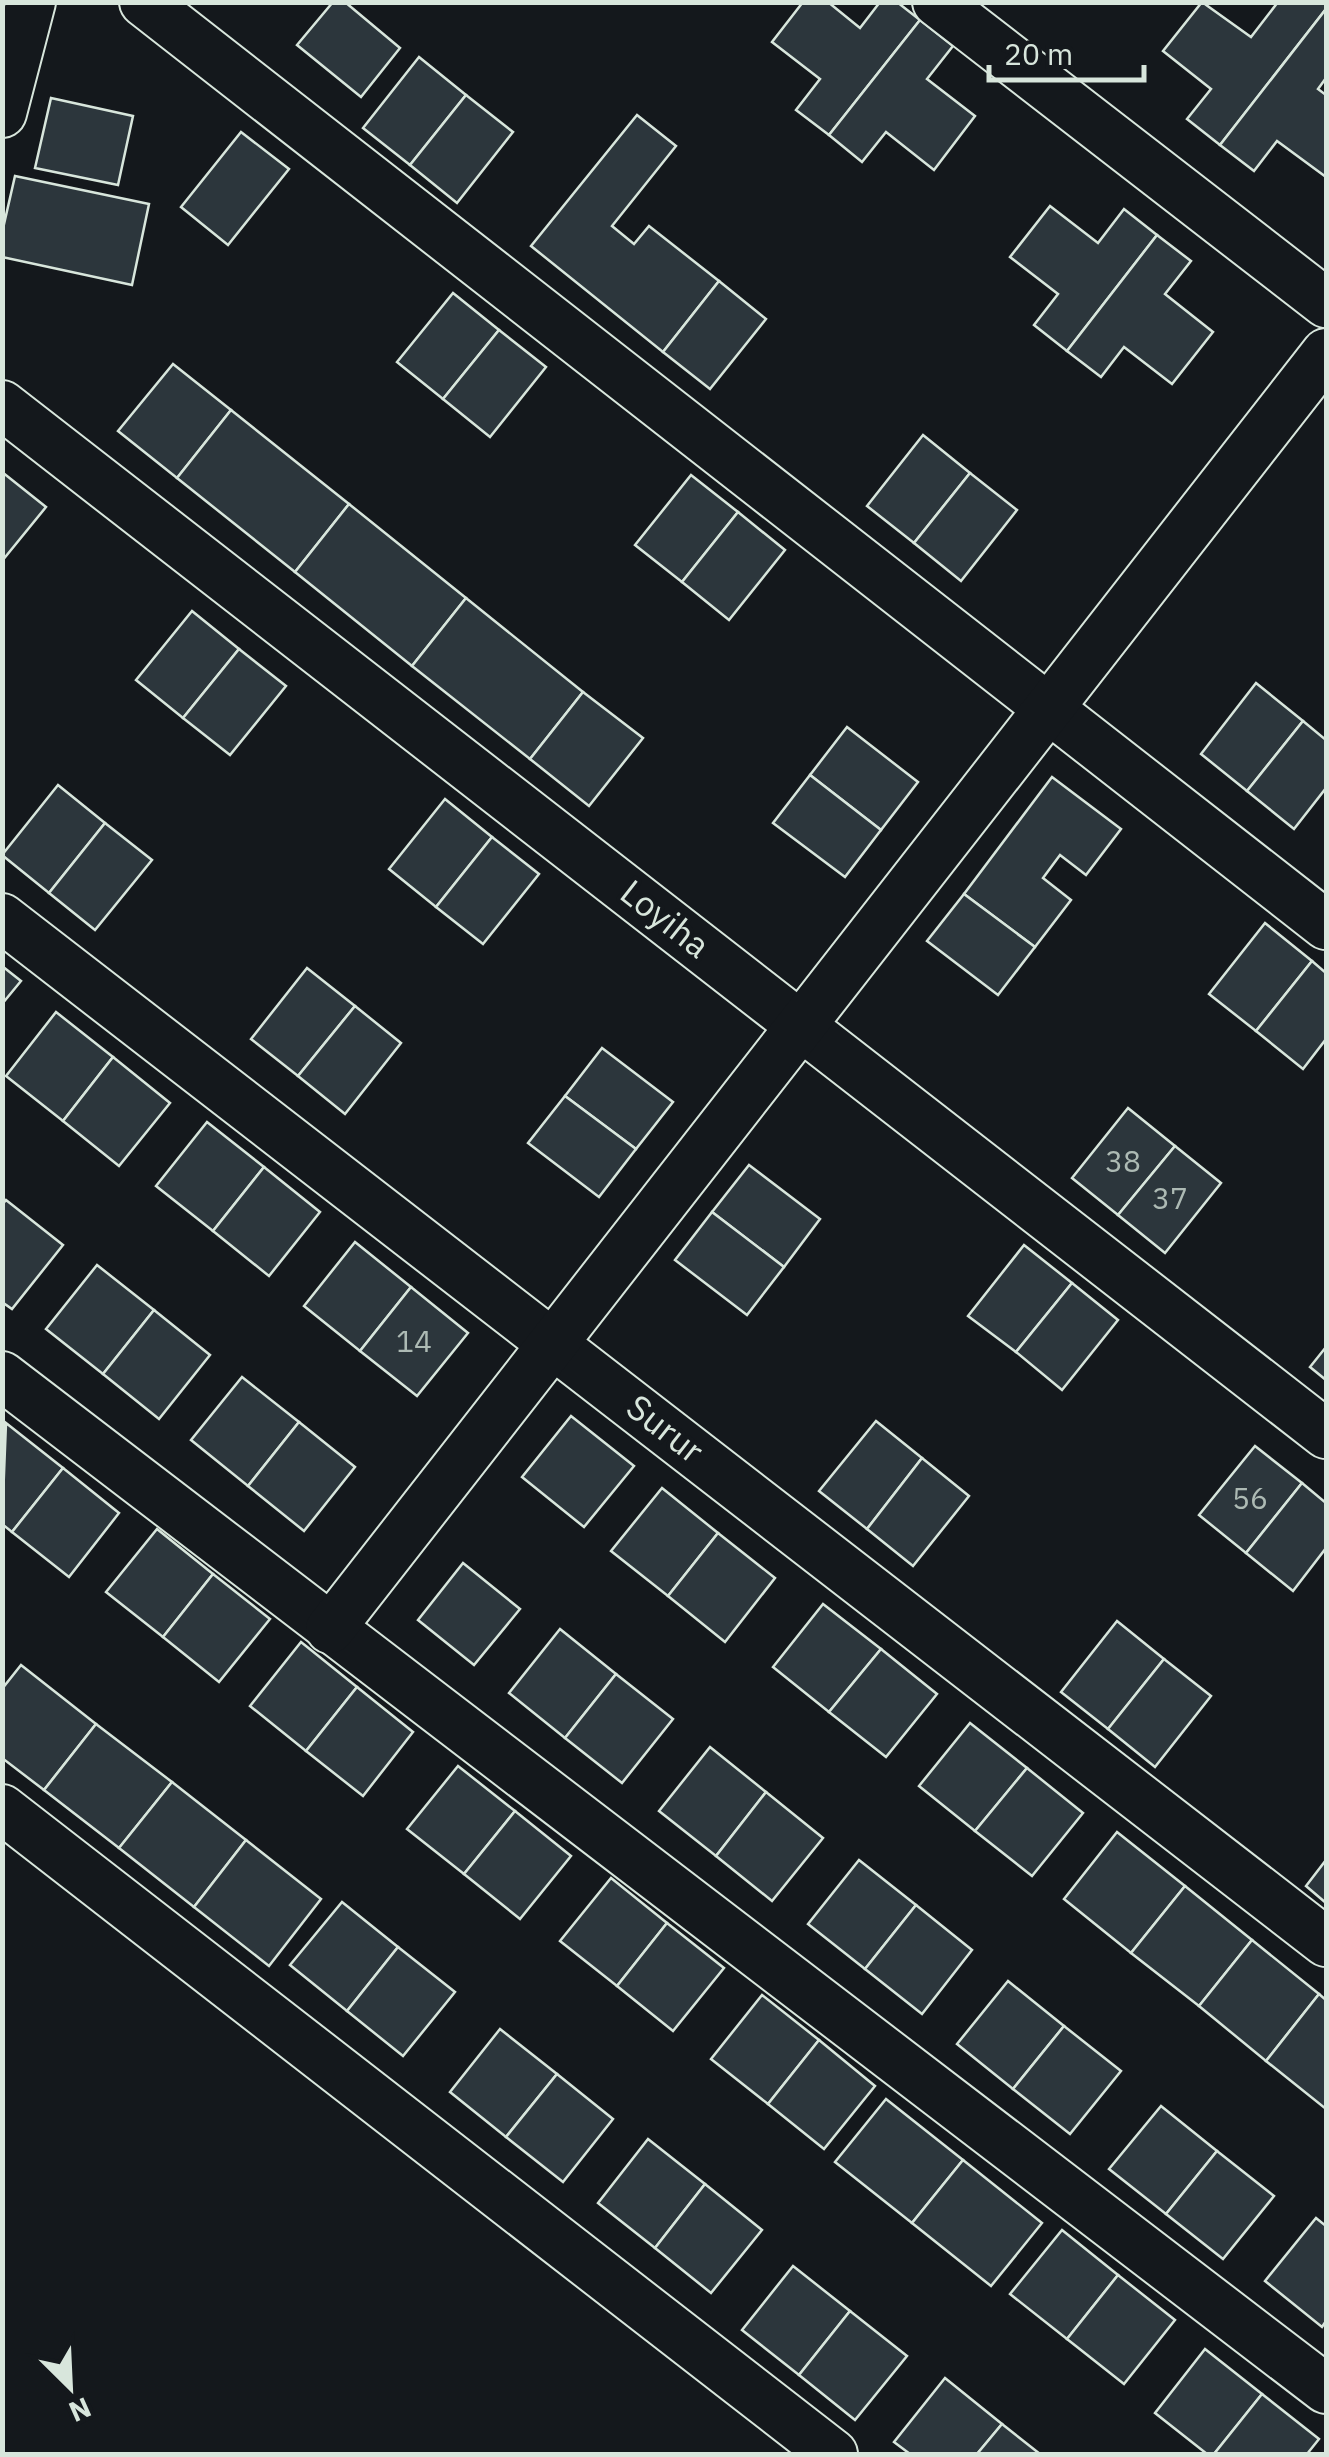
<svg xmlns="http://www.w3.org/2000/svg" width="1329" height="2457" font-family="'IBM Plex Sans',sans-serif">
<rect width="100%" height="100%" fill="#14181c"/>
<g fill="#2c363c" stroke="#d8e6dc" stroke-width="2.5">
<path d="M333,2h12l55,46 -39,49 -64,-52z"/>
<path d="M803,2h25l32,26 20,-26h17l23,18 -91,115 -33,-25 24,-31 -48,-37z"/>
<path d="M1202,2l49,35 27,-35h48v7l-106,136 -33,-26 24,-30 -48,-38z"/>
<path d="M1326,9v69l-8,11 8,6v82l-49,-36 -23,30 -34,-26z"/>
<path d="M920,20l33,26 -26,33 48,37 -41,54 -48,-38 -24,30 -33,-27z"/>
<path d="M419,57l47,38 -56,70 -47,-37z"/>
<path d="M466,95l47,37 -56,71 -47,-38z"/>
<path d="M51,98l82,18 -15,69 -83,-17z"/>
<path d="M637,115l39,31 -64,80 22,18 15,-18 70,55 -56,71 -132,-106z"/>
<path d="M241,132l48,37 -61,76 -47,-38z"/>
<path d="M15,176l134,28 -17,81 -130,-28v-24z"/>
<path d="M1050,206l48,37 26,-34 33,26 -90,116 -33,-26 24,-31 -48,-37z"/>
<path d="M1157,235l34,26 -26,33 48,38 -41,52 -48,-37 -23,30 -34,-26z"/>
<path d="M719,281l47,38 -56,70 -47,-37z"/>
<path d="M453,293l46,37 -56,69 -46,-37z"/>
<path d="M499,330l47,37 -56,70 -47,-38z"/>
<path d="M173,364l58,46 -54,68 -59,-47z"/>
<path d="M231,410l118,94 -54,68 -118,-94z"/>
<path d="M923,435l47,38 -56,70 -47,-37z"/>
<path d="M2,472l44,35 -44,54z"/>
<path d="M970,473l47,37 -56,71 -47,-38z"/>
<path d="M691,475l47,37 -56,70 -47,-37z"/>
<path d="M349,504l117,94 -54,68 -117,-94z"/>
<path d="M738,512l47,38 -56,70 -47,-38z"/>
<path d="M466,598l117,94 -53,67 -118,-93z"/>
<path d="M192,611l47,38 -56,69 -47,-38z"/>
<path d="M239,649l47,37 -56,69 -47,-37z"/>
<path d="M1256,683l47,38 -56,70 -46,-37z"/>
<path d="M583,692l60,46 -54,68 -59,-47z"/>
<path d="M1303,721l23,19v48l-32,41 -47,-38z"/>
<path d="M847,727l71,55 -37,48 -71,-55z"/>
<path d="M810,775l71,55 -36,47 -72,-54z"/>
<path d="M1052,777l69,52 -35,46 -26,-20 -17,23 28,22 -36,47 -71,-53z"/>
<path d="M58,785l47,38 -56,70 -47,-38z"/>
<path d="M445,799l47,38 -56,70 -47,-38z"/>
<path d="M105,823l47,37 -57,70 -46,-37z"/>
<path d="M492,837l47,37 -56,70 -47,-37z"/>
<path d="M964,894l71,53 -37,48 -71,-54z"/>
<path d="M1265,923l47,38 -56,70 -47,-37z"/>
<path d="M1312,961l14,12v66l-23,30 -47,-38z"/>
<path d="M2,966l19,15 -19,23z"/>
<path d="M307,968l48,38 -57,70 -47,-37z"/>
<path d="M355,1006l46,37 -56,71 -47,-38z"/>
<path d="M56,1012l57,45 -50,64 -57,-45z"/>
<path d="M602,1048l71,54 -37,47 -71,-53z"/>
<path d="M113,1057l57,46 -51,63 -56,-45z"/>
<path d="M565,1096l71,53 -37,48 -71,-54z"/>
<path d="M1128,1108l47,38 -57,69 -46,-37z"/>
<path d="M207,1122l57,45 -51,64 -57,-45z"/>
<path d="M1175,1146l46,37 -56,70 -47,-38z"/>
<path d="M749,1165l71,54 -36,48 -72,-55z"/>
<path d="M264,1167l56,45 -51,64 -56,-45z"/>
<path d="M6,1200l57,45 -51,64 -10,-7v-97z"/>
<path d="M712,1212l72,55 -37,48 -72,-55z"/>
<path d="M355,1242l56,45 -51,64 -56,-45z"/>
<path d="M1024,1245l48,38 -56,69 -48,-36z"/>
<path d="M97,1265l57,45 -51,64 -57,-45z"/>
<path d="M1072,1283l46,37 -56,70 -46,-38z"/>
<path d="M411,1287l57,46 -51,63 -57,-45z"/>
<path d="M154,1310l56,45 -51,64 -56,-45z"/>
<path d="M1326,1347v33l-16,-13z"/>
<path d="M242,1377l57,45 -51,64 -57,-46z"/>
<path d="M571,1416l63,50 -50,61 -62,-50z"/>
<path d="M876,1421l46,37 -55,71 -48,-38z"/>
<path d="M299,1422l56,45 -51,64 -56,-45z"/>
<path d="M6,1423l57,45 -51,64 -10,-8z"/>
<path d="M1255,1446l47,37 -56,70 -47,-38z"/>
<path d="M922,1458l47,38 -56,70 -46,-37z"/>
<path d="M63,1468l56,45 -50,64 -57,-45z"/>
<path d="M1302,1483l24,20v45l-33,43 -47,-38z"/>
<path d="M662,1488l56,45 -50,63 -57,-45z"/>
<path d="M157,1529l56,45 -50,63 -57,-45z"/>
<path d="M718,1533l57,45 -50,64 -57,-46z"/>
<path d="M463,1563l57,46 -46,56 -56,-45z"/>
<path d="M213,1574l57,45 -51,63 -56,-45z"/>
<path d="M823,1604l58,45 -52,63 -56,-45z"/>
<path d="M1117,1621l47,38 -56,70 -47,-37z"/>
<path d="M560,1629l56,45 -51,64 -56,-45z"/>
<path d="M301,1642l56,45 -51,64 -56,-45z"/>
<path d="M881,1649l56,45 -51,63 -57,-45z"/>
<path d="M1164,1659l47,37 -56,71 -47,-38z"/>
<path d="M21,1665l75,59 -52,66 -42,-32v-69z"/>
<path d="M616,1674l57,45 -51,64 -57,-45z"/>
<path d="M357,1687l56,45 -50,64 -57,-45z"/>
<path d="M970,1723l57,45 -52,63 -56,-45z"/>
<path d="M96,1724l76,58 -53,66 -75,-58z"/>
<path d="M710,1747l56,45 -50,64 -57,-45z"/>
<path d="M458,1766l57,45 -51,63 -57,-45z"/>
<path d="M1027,1768l56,45 -51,63 -57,-45z"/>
<path d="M172,1782l74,58 -52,67 -75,-59z"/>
<path d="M766,1792l57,46 -51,63 -56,-45z"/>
<path d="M515,1811l56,45 -51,63 -56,-45z"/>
<path d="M1117,1832l68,54 -54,67 -67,-54z"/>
<path d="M246,1840l75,59 -52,67 -75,-59z"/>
<path d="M859,1860l57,45 -51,64 -57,-45z"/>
<path d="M1326,1860v43l-20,-17z"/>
<path d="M611,1878l56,45 -50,63 -57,-45z"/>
<path d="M1185,1886l67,54 -53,66 -68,-53z"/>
<path d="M342,1902l56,45 -51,64 -57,-46z"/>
<path d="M916,1905l56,45 -50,64 -57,-45z"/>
<path d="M667,1923l57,45 -51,63 -56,-45z"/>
<path d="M1252,1940l67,54 -53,67 -67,-55z"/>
<path d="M398,1947l57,45 -52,64 -56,-45z"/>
<path d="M1008,1981l56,45 -51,63 -56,-45z"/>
<path d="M1319,1994l7,6v109l-60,-48z"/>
<path d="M762,1995l57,45 -51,64 -57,-45z"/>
<path d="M1064,2026l57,45 -51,63 -57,-45z"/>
<path d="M500,2029l57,45 -51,63 -56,-45z"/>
<path d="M819,2040l56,46 -51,63 -56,-45z"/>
<path d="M557,2074l56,45 -50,63 -57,-45z"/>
<path d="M886,2099l77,61 -51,63 -77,-61z"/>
<path d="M1161,2106l56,45 -51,63 -57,-45z"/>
<path d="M648,2139l57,45 -50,64 -57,-45z"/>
<path d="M1217,2151l57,45 -51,63 -57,-45z"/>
<path d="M963,2160l79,63 -51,63 -79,-63z"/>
<path d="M705,2184l57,46 -51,63 -56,-45z"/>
<path d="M1316,2218l10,8v95l-4,6 -57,-46z"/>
<path d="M1062,2230l56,45 -51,64 -57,-45z"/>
<path d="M793,2266l57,45 -51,64 -57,-45z"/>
<path d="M1118,2275l57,45 -51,64 -57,-45z"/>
<path d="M850,2311l57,45 -52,64 -56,-45z"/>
<path d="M1205,2349l57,45 -48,60h-7l-52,-41z"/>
<path d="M945,2378l57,46 -25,30h-67l-16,-12z"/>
<path d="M1262,2394l57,45 -12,15h-93z"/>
<path d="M1002,2424l38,30h-63z"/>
</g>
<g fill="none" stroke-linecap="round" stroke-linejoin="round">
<defs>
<g id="street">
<path d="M144,2l1182,923"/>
<path d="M937,2l389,301"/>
<path d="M2,113l29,-111"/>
<path d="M2,405l1324,1029"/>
<path d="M2,918l1324,1024"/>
<path d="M2,1376l1324,1013"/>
<path d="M330,1629l996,-1276"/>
<path d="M2,1809l831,645"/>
</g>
</defs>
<use href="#street" stroke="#d8e6dc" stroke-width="52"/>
<use href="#street" stroke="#14181c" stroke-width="48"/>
</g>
<g text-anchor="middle" stroke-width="8" stroke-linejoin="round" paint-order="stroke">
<g font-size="30" fill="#adbab4">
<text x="1123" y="1172">38</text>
<text x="1170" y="1209">37</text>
<text x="414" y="1352">14</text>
<text x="1250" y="1509">56</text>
</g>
<g font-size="35" fill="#d8e6dc" stroke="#14181c">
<text transform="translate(665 919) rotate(38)" y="12">Loyiha</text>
<text transform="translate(665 1429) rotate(38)" y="12">Surur</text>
</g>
</g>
<rect width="1329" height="2457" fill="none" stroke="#d8e6dc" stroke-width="10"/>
<g transform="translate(70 2387) rotate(156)" stroke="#14181c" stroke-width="8" paint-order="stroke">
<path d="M0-8L18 38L0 25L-18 38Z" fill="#d8e6dc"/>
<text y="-15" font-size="28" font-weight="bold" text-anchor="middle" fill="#d8e6dc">N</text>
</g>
<path d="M989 65v15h155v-15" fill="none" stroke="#d8e6dc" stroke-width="5"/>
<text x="1004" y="65" font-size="30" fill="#d8e6dc" stroke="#14181c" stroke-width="8" paint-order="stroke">20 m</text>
</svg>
